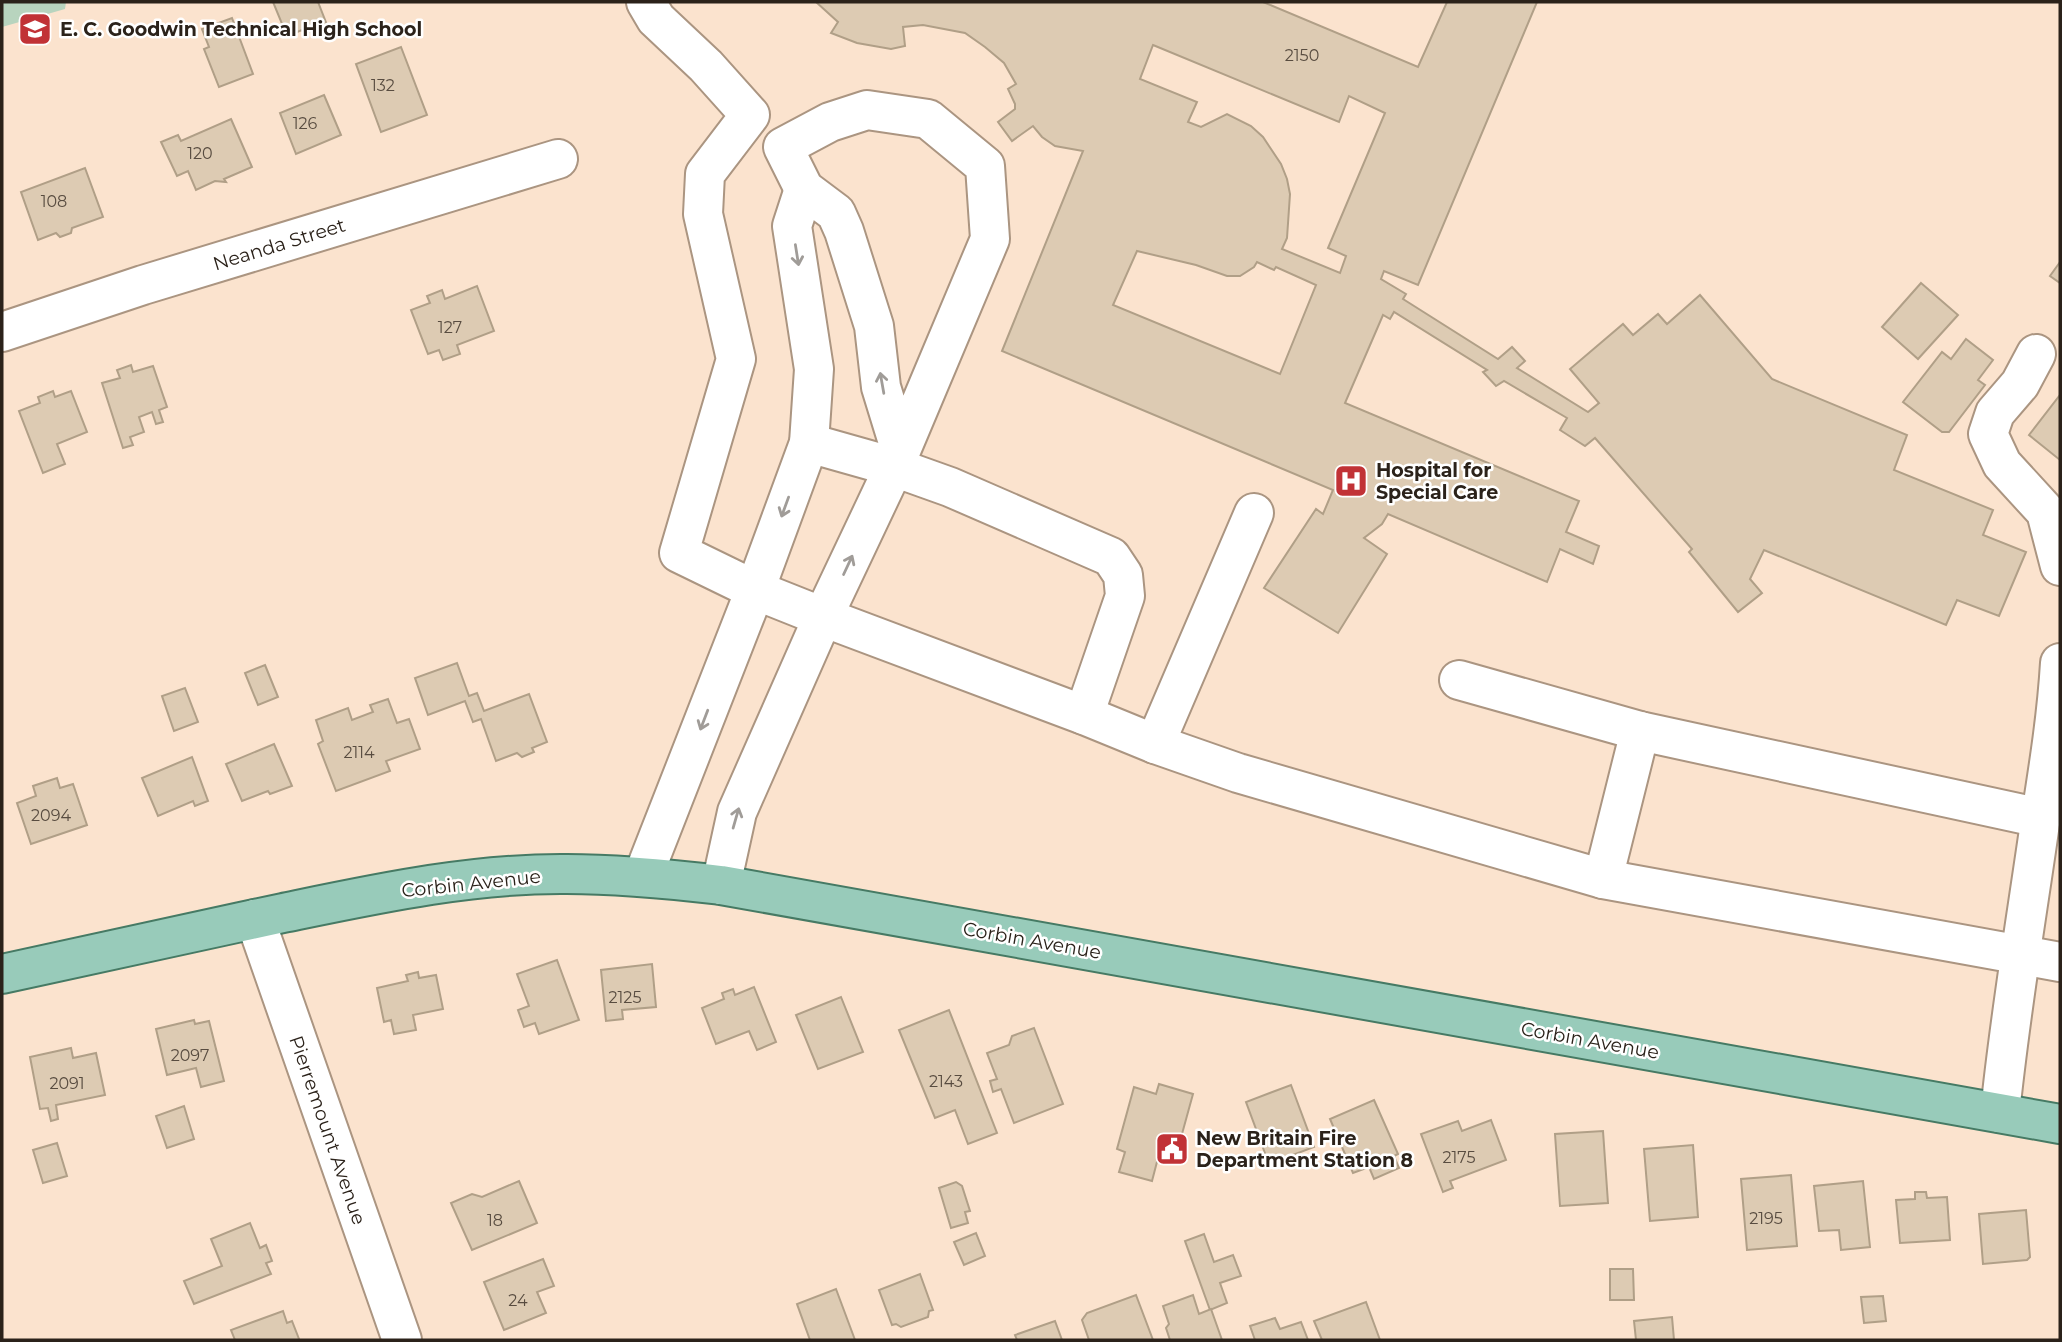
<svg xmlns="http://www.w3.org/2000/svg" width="2062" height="1342" font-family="Montserrat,sans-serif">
<rect width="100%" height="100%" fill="#fbe3ce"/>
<path fill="#b8d4be" d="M2,2h64l-1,7 -63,18z"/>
<g fill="#ddcbb3" stroke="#b09f87" stroke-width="2" fill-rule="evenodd">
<path d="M273,2h45l9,23 -23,9 -2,-4 -15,6z"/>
<path d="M816,2h447l155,65 29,-65h90l-119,283 -34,-14 -3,8 25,15 -3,5 95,60 14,-12 13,14 -8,7 71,44 11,-9 -29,-34 53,-45 10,11 25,-21 9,10 33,-29 72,84 135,56 -13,35 99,40 -10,25 43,17 -27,64 -42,-16 -11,25 -182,-75 -14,29 12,14 -24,19 -49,-60 3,-3 -97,-111 -10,8 -25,-16 7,-12 -63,-37 -8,5 -13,-14 4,-2 -93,-58 -4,7 -7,-4 -38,88 234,98 -13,31 33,14 -6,18 -33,-15 -13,33 -159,-68 -6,10 -18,14 23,16 -49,79 -74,-45 52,-79 7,5 10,-24 -331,-139 81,-200 -28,-5 -13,-9 -9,-11 -21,15 -14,-19 17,-13v-5l-7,-15 8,-5 -12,-21 -19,-16 -20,-14 -42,-8 -20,2 2,19 -14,3 -34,-6 -26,-10 7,-11zM1153,45l186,77 10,-26 36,17 -57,135 18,8 -6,17 -58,-24 5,-11 3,-44 -3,-15 -6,-15 -18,-27 -12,-11 -24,-12 -26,13 -13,-5 9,-20 -57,-23zM1137,251l59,14 31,11h13l14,-9 3,-5 17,8 2,-3 40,18 -36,89 -167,-69z"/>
<path d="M232,18l21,56 -34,13 -15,-38 5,-2 -7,-18z"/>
<path d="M401,47l26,68 -46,17 -25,-68z"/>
<path d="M324,95l17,40 -45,19 -16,-41z"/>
<path d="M231,119l21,48 -28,12 2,3 -11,-1 -19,9 -8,-19 -11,5 -16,-34 17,-7 3,6z"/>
<path d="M85,168l18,49 -31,11 -1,5 -11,4 -4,-4 -18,7 -17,-48z"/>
<path d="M2060,262v21l-10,-7z"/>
<path d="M1921,283l37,32 -40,44 -36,-32z"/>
<path d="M477,286l17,45 -37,14 3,9 -17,6 -4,-10 -11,4 -17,-44 19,-7 -3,-7 15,-6 3,9z"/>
<path d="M1966,339l27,21 -15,20 7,5 -36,47h-7l-39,-30 39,-50 9,7z"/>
<path d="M131,365l2,7 20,-6 14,41 -8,3 4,12 -7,2 -4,-12 -13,5 5,15 -14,5 3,8 -10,3 -21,-65 18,-5 -3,-8z"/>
<path d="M53,391l2,6 16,-6 16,41 -30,12 8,20 -22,9 -24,-62 21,-8 -2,-6z"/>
<path d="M2060,395v65l-31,-25z"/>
<path d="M457,663l12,33 8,-3 7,18 45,-17 18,48 -15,6 2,4 -12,5 -5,-4 -21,8 -15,-42 -8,3 -8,-21 -37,14 -13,-37z"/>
<path d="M265,665l13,32 -20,8 -13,-32z"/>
<path d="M185,688l13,34 -24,9 -12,-35z"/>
<path d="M388,699l9,24 12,-4 11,30 -34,12 4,10 -54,20 -18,-47 5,-3 -7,-21 32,-12 4,12 21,-8 -3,-7z"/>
<path d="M274,744l18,42 -22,8 -2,-3 -26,10 -16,-37z"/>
<path d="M192,757l16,44 -13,5 -2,-5 -35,15 -16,-38z"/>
<path d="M57,778l3,10 13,-4 14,41 -56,19 -14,-41 19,-7 -3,-10z"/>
<path d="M557,960l22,60 -40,14 -4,-11 -11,4 -6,-17 11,-4 -12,-32z"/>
<path d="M652,964l4,43 -34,3 1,9 -17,2 -5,-51z"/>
<path d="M418,972l1,6 17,-3 7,34 -30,6 3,15 -22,4 -3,-14 -7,2 -7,-34 31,-7 -2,-6z"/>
<path d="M754,987l22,55 -19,8 -8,-19 -33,13 -14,-36 22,-9 -2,-6 11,-4 2,6z"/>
<path d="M841,997l22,55 -45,17 -22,-54z"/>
<path d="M949,1010l48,123 -29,11 -13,-34 -20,8 -36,-88z"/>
<path d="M194,1020l1,4 14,-3 15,60 -23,6 -5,-19 -29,7 -11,-46z"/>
<path d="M1034,1028l29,76 -49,19 -13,-34 -8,3 -3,-11 7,-2 -10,-26 22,-8 3,-9z"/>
<path d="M71,1048l2,10 23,-5 9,42 -49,10 2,14 -7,2 -3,-13 -8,1 -10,-52z"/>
<path d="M1159,1084l34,10 -19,69 -16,-5 -6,23 -33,-9 6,-20 -8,-3 17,-62 22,7z"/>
<path d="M1291,1085l23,62 -45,17 -23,-62z"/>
<path d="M1374,1100l24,54 -4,2 5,12 -25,11 -5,-12 -16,6 -23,-54z"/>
<path d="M184,1106l10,33 -27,9 -11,-32z"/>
<path d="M1491,1120l15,40 -56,21 3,7 -10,4 -22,-58 37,-13 4,10z"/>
<path d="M1603,1131l5,72 -48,3 -5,-72z"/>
<path d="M57,1143l10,33 -24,7 -10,-33z"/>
<path d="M1693,1145l5,72 -48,4 -6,-72z"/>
<path d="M1791,1175l6,71 -50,4 -6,-71z"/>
<path d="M519,1181l18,42 -65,27 -21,-47 21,-9 10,3z"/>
<path d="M1863,1181l7,66 -29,3 -2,-20 -20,1 -5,-45z"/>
<path d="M956,1182l6,4 8,25 -5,1 3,11 -17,5 -12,-40z"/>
<path d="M1915,1192h11l1,6 20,-1 3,43 -50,3 -4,-43 19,-1z"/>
<path d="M2026,1210l4,47 -3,3 -44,4 -4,-50z"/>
<path d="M250,1223l10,25 6,-3 6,16 -6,2 5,11 -77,30 -10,-23 38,-15 -11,-27z"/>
<path d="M976,1233l9,23 -21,9 -10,-23z"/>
<path d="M1204,1234l10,28 19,-7 8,21 -21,7 7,20 -17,7 -25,-69z"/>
<path d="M543,1259l11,27 -17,6 9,21 -42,17 -20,-48z"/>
<path d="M1610,1269h23l1,31h-24z"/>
<path d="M920,1274l13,36 -4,1 -1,6 -27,10 -5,-3 -4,1 -13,-35z"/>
<path d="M836,1289l19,51h-45l-13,-36z"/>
<path d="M1136,1295l17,45h-64l-7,-20 5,-7z"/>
<path d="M1193,1295l6,19 12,-5 11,31h-52l-4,-12 3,-4 -6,-18z"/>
<path d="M1883,1296l3,25 -22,2 -3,-26z"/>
<path d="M1366,1302l14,38h-58l-8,-19z"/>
<path d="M283,1311l4,12 5,-2 7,18 -1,1h-63l-4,-10z"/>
<path d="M1672,1317l2,23h-38l-2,-19z"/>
<path d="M1275,1318l5,11 21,-7 7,18h-53l-5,-14z"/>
<path d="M1055,1321l7,19h-45l-2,-5z"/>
</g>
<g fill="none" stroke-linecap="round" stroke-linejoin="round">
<defs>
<g id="minor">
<path d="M646,2l10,17 50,47 44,49 -45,59 -2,40 33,145 -57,194 76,37 68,27 261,98 71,29 83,29 365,106 457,83"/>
<path d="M2,332l141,-47 415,-126"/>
<path d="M2036,354l-16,30 -25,29 -7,21 14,30 44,48 14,54"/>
<path d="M809,443l85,24 56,20 161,70 12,18 2,21 -41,119"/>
<path d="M1459,680l181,51 401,87"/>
<path d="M1155,744l99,-231"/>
<path d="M643,876l112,-286 54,-147 5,-74 -22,-143 12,-37"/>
<path d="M1603,879l37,-148"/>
<path d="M721,885l16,-73 86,-195 71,-150 96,-228 -5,-73 -57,-47 -61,-9 -37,12 -47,25 21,42 32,24 8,18 30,95 7,61 19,62"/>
<path d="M255,919l147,421"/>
<path d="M2000,1113c10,-100 27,-198 41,-297 8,-51 16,-102 19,-153"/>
</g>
<path id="major" d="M2,974c93,-20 187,-41 281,-61 92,-19 188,-40 284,-39 51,0 102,5 154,11l1339,239"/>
</defs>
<use href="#minor" stroke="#ab9581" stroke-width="42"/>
<use href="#major" stroke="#467a64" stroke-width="42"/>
<use href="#minor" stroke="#fff" stroke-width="38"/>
<use href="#major" stroke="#98cbba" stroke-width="38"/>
</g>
<defs><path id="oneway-shaft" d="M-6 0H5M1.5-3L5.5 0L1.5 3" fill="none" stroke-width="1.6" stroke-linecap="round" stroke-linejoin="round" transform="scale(1.75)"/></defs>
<g stroke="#a09c98">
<use href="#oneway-shaft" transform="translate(797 255) rotate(81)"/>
<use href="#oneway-shaft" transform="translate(882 383) rotate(-100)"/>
<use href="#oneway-shaft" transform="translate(785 507) rotate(110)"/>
<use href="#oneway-shaft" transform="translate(848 565) rotate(-65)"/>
<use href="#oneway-shaft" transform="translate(704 720) rotate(111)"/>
<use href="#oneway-shaft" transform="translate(736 818) rotate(-74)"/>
</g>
<defs>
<symbol id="school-square" viewBox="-11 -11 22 22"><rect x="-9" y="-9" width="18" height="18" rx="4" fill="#c13236" stroke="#fff"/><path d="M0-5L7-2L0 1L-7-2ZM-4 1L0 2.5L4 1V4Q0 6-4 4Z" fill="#fff"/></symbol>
<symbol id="hospital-square" viewBox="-11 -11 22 22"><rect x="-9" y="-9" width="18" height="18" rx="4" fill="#c13236" stroke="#fff"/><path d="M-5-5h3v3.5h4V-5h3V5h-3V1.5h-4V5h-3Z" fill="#fff"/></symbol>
<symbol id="civic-square" viewBox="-11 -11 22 22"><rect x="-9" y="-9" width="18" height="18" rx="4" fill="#c13236" stroke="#fff"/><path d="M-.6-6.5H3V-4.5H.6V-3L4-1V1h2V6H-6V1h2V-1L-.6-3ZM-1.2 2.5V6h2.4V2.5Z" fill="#fff"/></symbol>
</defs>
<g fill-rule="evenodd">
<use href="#school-square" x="16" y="10" width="38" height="38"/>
<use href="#hospital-square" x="1332" y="462" width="38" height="38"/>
<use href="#civic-square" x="1153" y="1130" width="38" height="38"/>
</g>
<g text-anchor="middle" stroke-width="5" stroke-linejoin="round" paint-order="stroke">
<g font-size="16" fill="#584c40">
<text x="1302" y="61">2150</text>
<text x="383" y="91">132</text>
<text x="305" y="129">126</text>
<text x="200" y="159">120</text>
<text x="54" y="207">108</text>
<text x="450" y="333">127</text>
<text x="359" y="758">2114</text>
<text x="51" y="821">2094</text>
<text x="625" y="1003">2125</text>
<text x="190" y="1061">2097</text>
<text x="946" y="1087">2143</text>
<text x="67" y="1089">2091</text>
<text x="1459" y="1163">2175</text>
<text x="1766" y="1224">2195</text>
<text x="495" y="1226">18</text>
<text x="518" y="1306">24</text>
</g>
<g font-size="19" font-weight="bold" fill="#2b221a" stroke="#fff" text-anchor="start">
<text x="60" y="36">E. C. Goodwin Technical High School</text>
<text x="1376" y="477">Hospital for<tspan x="1376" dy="22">Special Care</tspan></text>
<text x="1196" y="1145">New Britain Fire<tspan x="1196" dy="22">Department Station 8</tspan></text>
</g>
<g font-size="19" fill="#2b221a" stroke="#fff">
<text transform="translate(279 244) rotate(-17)" y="7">Neanda Street</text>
<text transform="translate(471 883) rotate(-6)" y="7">Corbin Avenue</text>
<text transform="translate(1032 940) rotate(10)" y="7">Corbin Avenue</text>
<text transform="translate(1590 1040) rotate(10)" y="7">Corbin Avenue</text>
<text transform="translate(328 1130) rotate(71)" y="7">Pierremount Avenue</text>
</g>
</g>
<rect width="2062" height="1342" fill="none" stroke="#2b221a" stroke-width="7"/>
</svg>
